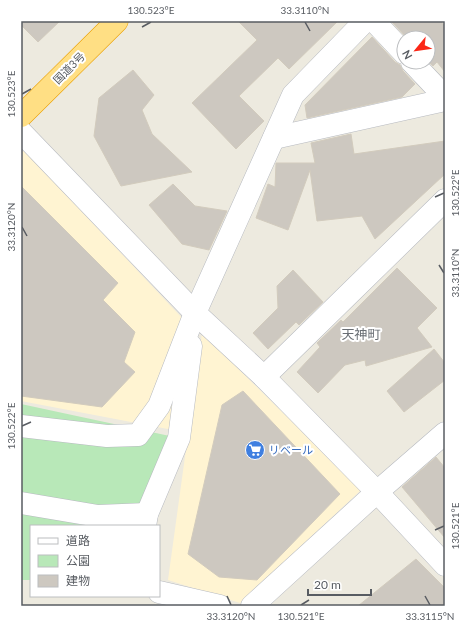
<svg xmlns="http://www.w3.org/2000/svg" width="466" height="627" font-family="Lato,'Noto Sans JP',sans-serif">
<rect width="100%" height="100%" fill="#edeadf"/>
<g fill="#fff4d2">
<path d="M24,150l159,169 -10,111 -152,-29v-248z"/>
<path d="M202,333l159,157 -121,113 -72,-23z"/>
</g>
<path fill="#b8e8b8" d="M21,404l158,34 -34,88h-114v54h-10z"/>
<g fill="#cdc8c0" stroke="#d2cbbd">
<path d="M21,21h39l-22,21 -17,-17z"/>
<path d="M238,21h100l-49,48 -11,-11 -39,38 25,25 -28,28 -44,-46 65,-63z"/>
<path d="M391,21h49l5,5v46l-8,-10 -4,4 -5,-5v-23h-21z"/>
<path d="M372,37l23,25 5,3 3,6 12,13 -13,13 -95,21 -2,-13z"/>
<path d="M133,70l21,25 -12,15 10,24 40,38 -71,14 -27,-50 5,-38z"/>
<path d="M351,134l3,20 91,-13v33l-70,65 -13,-23 -45,5 -7,-51 -22,60 -32,-12 12,-34 7,3 1,-24h39l-4,-20z"/>
<path d="M173,184l22,22 32,5 -18,39 -27,-6 -33,-39z"/>
<path d="M21,186l97,97 -15,17 32,32 -11,30 11,10 -33,35 -81,-11z"/>
<path d="M397,268l40,40 -20,20 15,19 -66,19 -1,-6 -20,5 -27,28 -21,-21 23,-25 -3,-4 24,-23 2,2z"/>
<path d="M293,270l30,32 -24,23 -3,-3 -28,27 -15,-16 25,-25 -1,-22z"/>
<path d="M434,349l11,14v17l-41,32 -17,-21z"/>
<path d="M243,391l97,103 -83,86 -38,-3 -31,-23 34,-149z"/>
<path d="M436,457l9,11v70l-43,-51z"/>
<path d="M416,559l29,29v18h-87z"/>
</g>
<g fill="none" stroke-linecap="round" stroke-linejoin="round">
<defs>
<g id="minor">
<path d="M374,21l30,32"/>
<path d="M412,62l33,35"/>
<path d="M21,132l174,181 69,64 113,115 68,-59"/>
<path d="M274,138l171,-38"/>
<path d="M264,377l181,-177"/>
<path d="M21,426l86,10 31,-1 21,-29 36,-93 98,-218 72,-74"/>
<path d="M21,503l77,13 49,-2"/>
<path d="M145,526l2,-12 32,-76 12,-92"/>
<path d="M159,592l61,14"/>
<path d="M252,606l125,-114 68,73"/>
</g>
<path id="highway" d="M21,116l96,-95"/>
</defs>
<use href="#minor" stroke="#b7bac0" stroke-width="23"/>
<use href="#highway" stroke="#eca000" stroke-width="23"/>
<use href="#minor" stroke="#fff" stroke-width="22"/>
<use href="#highway" stroke="#ffdf84" stroke-width="22"/>
</g>
<path fill="none" stroke="#585c62" stroke-width="1.5" d="M305,22l5,9M142,27l9,-5M22,94l9,-5M435,197l9,-4M22,227l5,9M439,265l5,8M22,426l9,-4M435,530l9,-4M227,596l4,9M425,596l5,9M301,605l8,-5"/>
<defs>
<symbol id="supermarket-disc" viewBox="-11 -11 22 22"><circle r="9.5" fill="#3f7fe0" stroke="#fff"/><path d="M-6-5.5h2.5l.6 2H6L4.5 2H-2.5L-4.4-4H-6ZM-1.5 3.2a1.3 1.3 0 1 0 .1 0ZM3 3.2a1.3 1.3 0 1 0 .1 0Z" fill="#fff"/></symbol>
</defs>
<g fill-rule="evenodd">
<use href="#supermarket-disc" x="244" y="439" width="22" height="22"/>
</g>
<g text-anchor="middle" stroke-width="4" stroke-linejoin="round" paint-order="stroke">
<g font-size="11" fill="#585c62" stroke="#fff">
<text transform="translate(69 68) rotate(-45)" y="4">国道3号</text>
</g>
<g font-size="11" fill="#366cbe" stroke="#fff" text-anchor="start">
<text x="269" y="454">リベール</text>
</g>
<g font-size="13" fill="#696e74" stroke="#fff">
<text x="361" y="339">天神町</text>
</g>
</g>
<rect width="466" height="627" fill="none" stroke="#ffffff" stroke-width="44"/>
<rect x="30" y="525" width="130" height="72" fill="#ffffff" stroke="#bcbec0"/>
<rect x="38" y="538" width="20" height="6" fill="#ffffff" stroke="#bcbec0"/>
<text x="66" y="545" font-size="12" fill="#585c62">道路</text>
<rect x="38" y="555" width="20" height="12" fill="#b8e8b8" stroke="#bcbec0"/>
<text x="66" y="565" font-size="12" fill="#585c62">公園</text>
<rect x="38" y="575" width="20" height="12" fill="#cdc8c0" stroke="#bcbec0"/>
<text x="66" y="585" font-size="12" fill="#585c62">建物</text>
<g transform="translate(416 50) rotate(241)"><circle r="19" fill="#ffffff" stroke="#bcbec0"/>
<path d="M0-3L7 15L0 10L-7 15Z" fill="#fb2717"/>
<text y="-6" font-size="11" font-weight="bold" text-anchor="middle" fill="#585c62">N</text>
</g>
<path d="M308 589v6h63v-6" fill="none" stroke="#585c62" stroke-width="2"/>
<text x="314" y="589" font-size="12" fill="#585c62" stroke="#ffffff" stroke-width="3" paint-order="stroke">20 m</text>
<rect x="22" y="22" width="422" height="583" fill="none" stroke="#585c62" stroke-width="1.5"/>
<g font-size="10" text-anchor="middle" fill="#585c62">
<text x="151" y="14">130.523°E</text>
<text x="305" y="14">33.3110°N</text>
<text transform="translate(11 94) rotate(-90)" y="4">130.523°E</text>
<text transform="translate(455 193) rotate(-90)" y="4">130.522°E</text>
<text transform="translate(11 227) rotate(-90)" y="4">33.3120°N</text>
<text transform="translate(455 273) rotate(-90)" y="4">33.3110°N</text>
<text transform="translate(11 426) rotate(-90)" y="4">130.522°E</text>
<text transform="translate(455 526) rotate(-90)" y="4">130.521°E</text>
<text x="231" y="620">33.3120°N</text>
<text x="301" y="620">130.521°E</text>
<text x="430" y="620">33.3115°N</text>
</g>
</svg>
